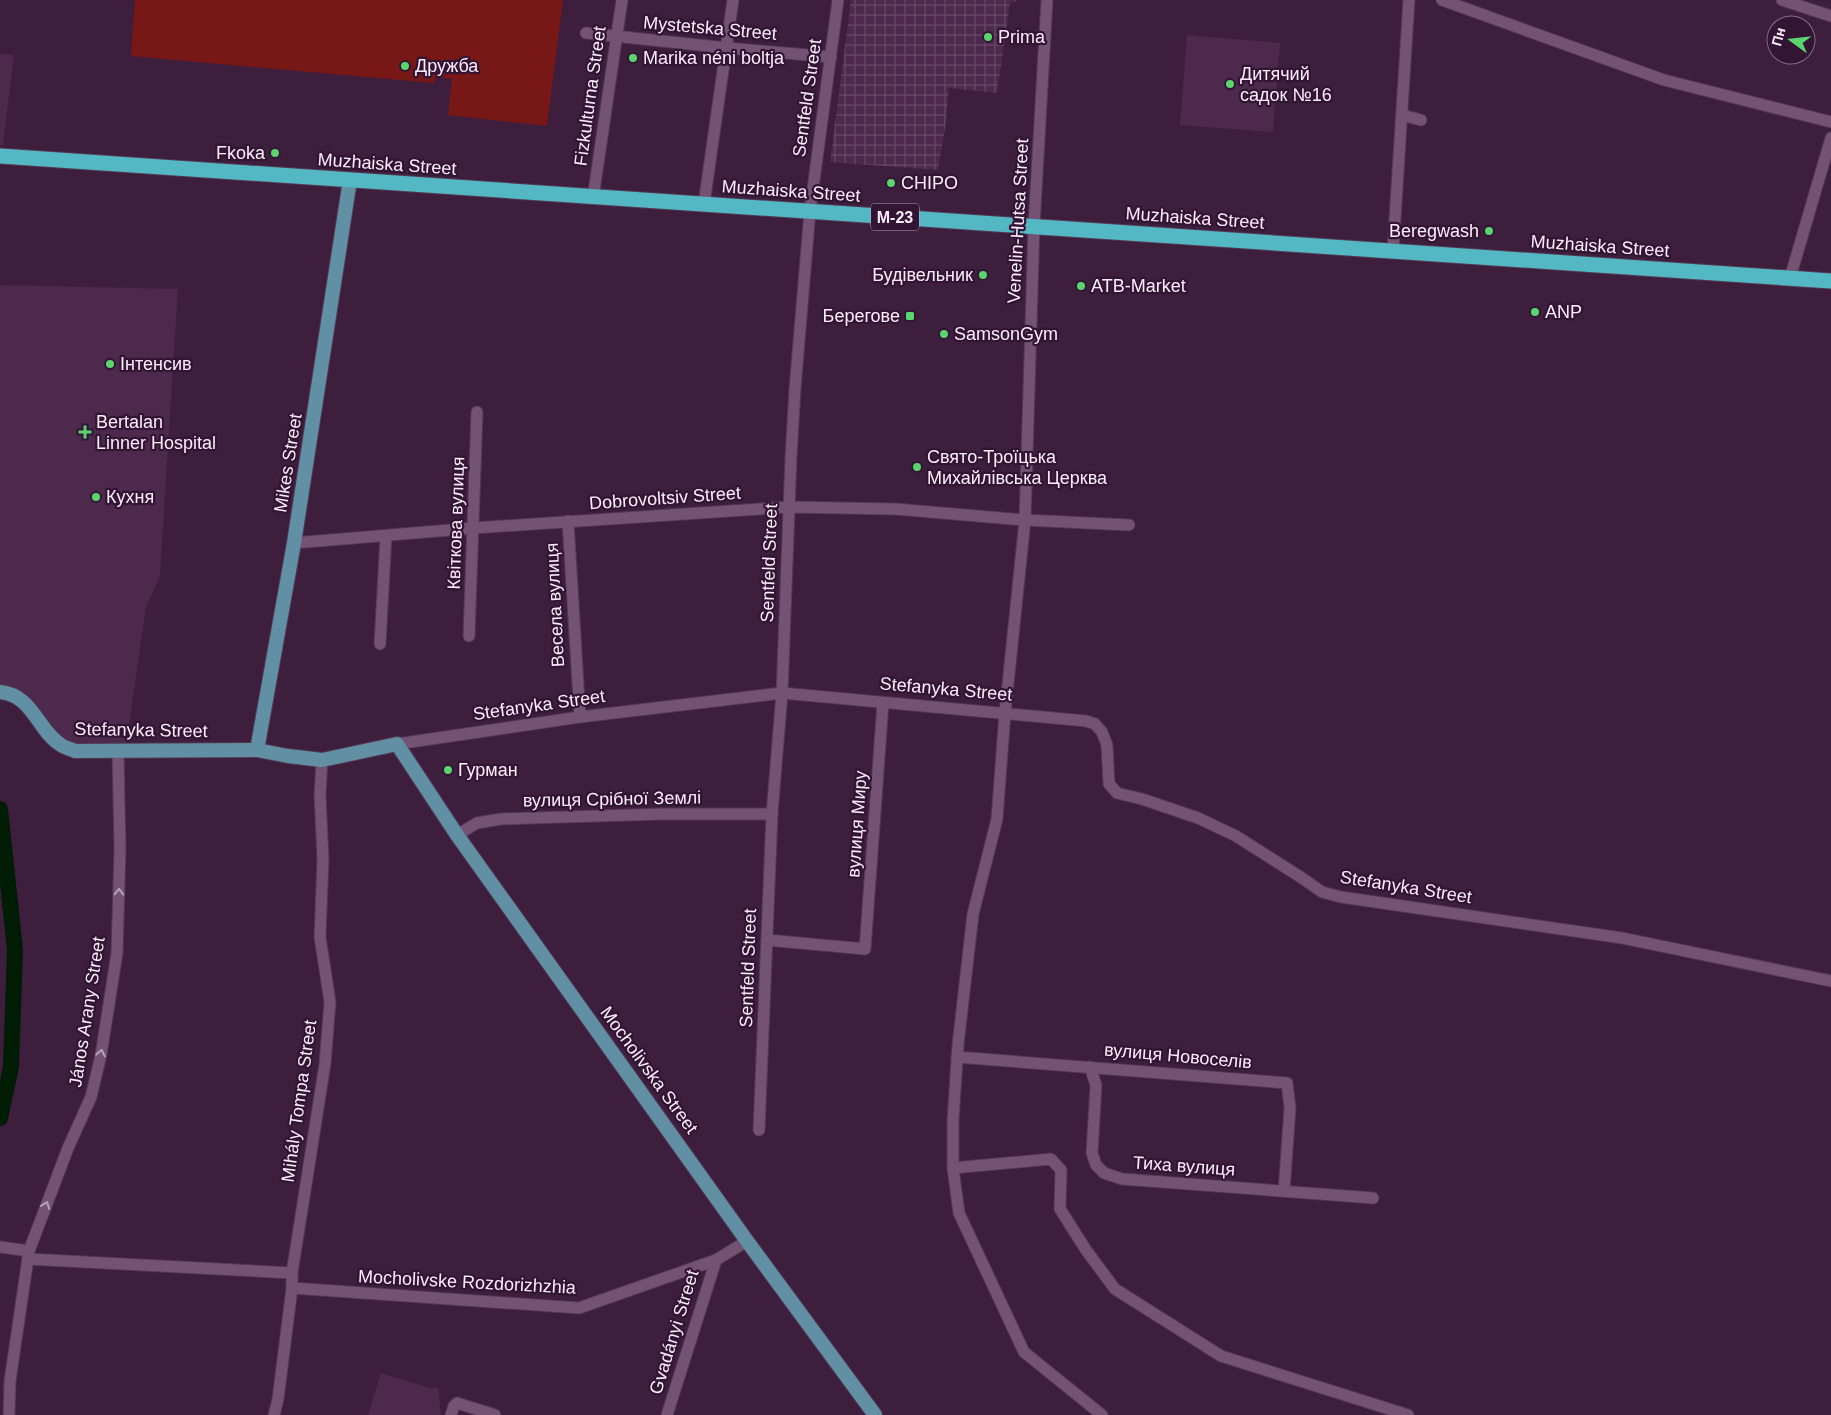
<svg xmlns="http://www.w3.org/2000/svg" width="1831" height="1415" font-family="Helvetica,sans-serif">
<defs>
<pattern id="industrial-grid" width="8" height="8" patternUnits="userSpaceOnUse" patternTransform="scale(1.25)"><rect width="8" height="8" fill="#4c294d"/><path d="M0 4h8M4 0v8" fill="none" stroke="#674868"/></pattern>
</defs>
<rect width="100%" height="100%" fill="#3d1e3d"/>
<g fill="#4c294d">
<path d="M1187,35l93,8 -7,89 -93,-7z"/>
<path d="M0,54l14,1 -11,90h-3z"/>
<path d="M0,285l178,4 -18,287 -14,31 -20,139 -49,-1 -13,-4 -29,-37 -11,-10 -15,-8 -9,-1z"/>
<path d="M381,1373l49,15h8l3,27h-73z"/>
</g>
<path fill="url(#industrial-grid)" d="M851,0h169l-10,3 -13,90 -48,-5 -3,34 -8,48 -108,-8z"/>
<path fill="#771716" d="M135,0h428l-16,126 -99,-11 4,-36 -15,-2 -3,6 -303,-27z"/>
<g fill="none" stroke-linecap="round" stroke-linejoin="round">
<path stroke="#001c04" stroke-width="16" d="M0,809l15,141 -4,117 -11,51"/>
<defs>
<g id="minor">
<path d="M1047,0l-13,226 -9,294 -20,193 -8,106 -24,95 -15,131 -5,75v48l6,45 65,139 78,63"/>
<path d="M1442,0l222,80 167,42"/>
<path d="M1782,0l49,16"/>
<path d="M586,33l141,15 104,9"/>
<path d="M1402,115l19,5"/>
<path d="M593,198l29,-198"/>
<path d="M704,204l29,-204"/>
<path d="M1393,250l16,-250"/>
<path d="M1790,278l41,-140"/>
<path d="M568,521l12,196"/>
<path d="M294,543l180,-15 315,-21 106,2 130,11 104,5"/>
<path d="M469,636l8,-224"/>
<path d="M380,644l6,-108"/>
<path d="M397,744l183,-27 202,-24 304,28 9,3 7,8 5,13 2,39 8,9 25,6 56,19 38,18 66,42 20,14 19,5 281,41 209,43"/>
<path d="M457,835l20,-12 24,-4 162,-5h109"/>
<path d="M767,940l98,9 18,-246"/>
<path d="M957,1057l330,26 3,25 -6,83"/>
<path d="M1090,1067l6,18 -4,68 4,12 8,8 18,6 251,19"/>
<path d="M759,1130l13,-316 10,-121 9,-236 4,-68 15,-178 28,-211"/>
<path d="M953,1168l98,-9 10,11 -1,39 26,41 29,39 106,67 187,59"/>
<path d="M0,1247l29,4"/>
<path d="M28,1259l264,14"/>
<path d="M292,1288l287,20 137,-48 31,-19"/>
<path d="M9,1415l1,-34 19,-130 39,-103 23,-51 10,-42 16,-102 3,-104 -2,-97"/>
<path d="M274,1415l4,-16 14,-111v-15l33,-209 5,-62 -10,-65 3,-78 -3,-64 2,-35"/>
<path d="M451,1415l3,-9 3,-3 38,12"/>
<path d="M667,1415l49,-155"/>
</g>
<g id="major">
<path d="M0,692c33,3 37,38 61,53 4,3 10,4 14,6l182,-1 31,6 34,4 75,-16 60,91 290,406 128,174"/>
<path d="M257,750l37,-207 56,-363"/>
</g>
<path id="highway" d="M0,156l1831,125"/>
</defs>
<use href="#minor" stroke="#533953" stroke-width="13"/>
<use href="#major" stroke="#533953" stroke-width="16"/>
<use href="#highway" stroke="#533953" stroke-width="17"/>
<use href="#minor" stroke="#745274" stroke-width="11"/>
<use href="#major" stroke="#618fa4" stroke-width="14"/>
<use href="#highway" stroke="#54b7c4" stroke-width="15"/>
</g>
<defs><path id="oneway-chevron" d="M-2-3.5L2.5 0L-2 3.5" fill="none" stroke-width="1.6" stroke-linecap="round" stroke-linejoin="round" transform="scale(1.25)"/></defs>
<g stroke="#b8a0b8">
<use href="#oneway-chevron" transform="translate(119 892) rotate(-89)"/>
<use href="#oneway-chevron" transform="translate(101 1053) rotate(-79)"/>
<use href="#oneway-chevron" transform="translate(46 1205) rotate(-70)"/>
</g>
<g fill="#5ad56e" stroke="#321533" stroke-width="2">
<circle cx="988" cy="37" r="5"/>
<circle cx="633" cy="58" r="5"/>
<circle cx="405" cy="66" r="5"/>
<circle cx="1230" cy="84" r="5"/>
<circle cx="275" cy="153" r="5"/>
<circle cx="891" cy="183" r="5"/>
<circle cx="1489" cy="231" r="5"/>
<circle cx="983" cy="275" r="5"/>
<circle cx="1081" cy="286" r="5"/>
<circle cx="1535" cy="312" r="5"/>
<rect x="905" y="311" width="10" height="10" rx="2.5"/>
<circle cx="944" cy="334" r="5"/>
<circle cx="110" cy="364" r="5"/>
<path d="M82.5 424.5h5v5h5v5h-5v5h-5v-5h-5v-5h5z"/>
<circle cx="917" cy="467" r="5"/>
<circle cx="96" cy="497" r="5"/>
<circle cx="448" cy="770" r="5"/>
</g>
<g text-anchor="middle" stroke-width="4.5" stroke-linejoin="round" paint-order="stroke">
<rect fill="#321533" stroke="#c0acc0" stroke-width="1" x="871" y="203.5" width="48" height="27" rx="4"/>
<g font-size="16" font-weight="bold" fill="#fdedfc">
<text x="895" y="223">М-23</text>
</g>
<g font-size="18" fill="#fdedfc" stroke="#321533">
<text transform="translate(710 28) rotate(5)" y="6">Mystetska Street</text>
<text transform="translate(590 96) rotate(-82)" y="6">Fizkulturna Street</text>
<text transform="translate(807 98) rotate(-82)" y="6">Sentfeld Street</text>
<text transform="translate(387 164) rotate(4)" y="6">Muzhaiska Street</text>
<text transform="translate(791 191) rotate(4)" y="6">Muzhaiska Street</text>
<text transform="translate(1195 218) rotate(4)" y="6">Muzhaiska Street</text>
<text transform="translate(1018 221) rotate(-87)" y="6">Venelin-Hutsa Street</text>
<text transform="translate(1600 246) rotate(4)" y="6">Muzhaiska Street</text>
<text transform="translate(288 463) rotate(-81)" y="6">Mikes Street</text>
<text transform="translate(665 498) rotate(-4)" y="6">Dobrovoltsiv Street</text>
<text transform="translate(456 523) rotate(-88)" y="6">Квіткова вулиця</text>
<text transform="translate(769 563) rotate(-88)" y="6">Sentfeld Street</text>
<text transform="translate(555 605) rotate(-93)" y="6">Весела вулиця</text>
<text transform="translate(946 689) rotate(5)" y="6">Stefanyka Street</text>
<text transform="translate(539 705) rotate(-8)" y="6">Stefanyka Street</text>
<text transform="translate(141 730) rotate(1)" y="6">Stefanyka Street</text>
<text transform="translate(612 799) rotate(-1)" y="6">вулиця Срібної Землі</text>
<text transform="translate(857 824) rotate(-86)" y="6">вулиця Миру</text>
<text transform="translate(1406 887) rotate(9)" y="6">Stefanyka Street</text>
<text transform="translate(748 968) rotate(-88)" y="6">Sentfeld Street</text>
<text transform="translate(87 1012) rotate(-81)" y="6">János Arany Street</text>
<text transform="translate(1178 1056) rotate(5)" y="6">вулиця Новоселів</text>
<text transform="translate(649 1070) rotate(54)" y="6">Mocholivska Street</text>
<text transform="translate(299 1101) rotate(-82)" y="6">Mihály Tompa Street</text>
<text transform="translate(1184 1166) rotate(4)" y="6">Тиха вулиця</text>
<text transform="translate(467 1282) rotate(3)" y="6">Mocholivske Rozdorizhzhia</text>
<text transform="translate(674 1332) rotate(-73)" y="6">Gvadányi Street</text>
</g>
<g font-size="18" fill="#fdedfc" stroke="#321533" text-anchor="start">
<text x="998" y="43">Prima</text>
<text x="643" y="64">Marika néni boltja</text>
<text x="415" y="72">Дружба</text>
<text x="1240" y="80">Дитячий<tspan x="1240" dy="21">садок №16</tspan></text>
<text x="265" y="159" text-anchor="end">Fkoka</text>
<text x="901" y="189">CHIPO</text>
<text x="1479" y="237" text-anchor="end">Beregwash</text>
<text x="973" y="281" text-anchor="end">Будівельник</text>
<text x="1091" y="292">ATB-Market</text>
<text x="1545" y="318">ANP</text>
<text x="900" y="322" text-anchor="end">Берегове</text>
<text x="954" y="340">SamsonGym</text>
<text x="120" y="370">Інтенсив</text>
<text x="96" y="428">Bertalan<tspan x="96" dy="21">Linner Hospital</tspan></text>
<text x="927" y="463">Свято-Троїцька<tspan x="927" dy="21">Михайлівська Церква</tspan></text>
<text x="106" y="503">Кухня</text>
<text x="458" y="776">Гурман</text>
</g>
</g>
<g transform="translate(1791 40) rotate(285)"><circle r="24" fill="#321533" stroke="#836b83"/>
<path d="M0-4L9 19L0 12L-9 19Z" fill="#5ad56e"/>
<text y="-8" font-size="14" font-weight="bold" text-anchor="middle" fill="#fdedfc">Пн</text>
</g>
</svg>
